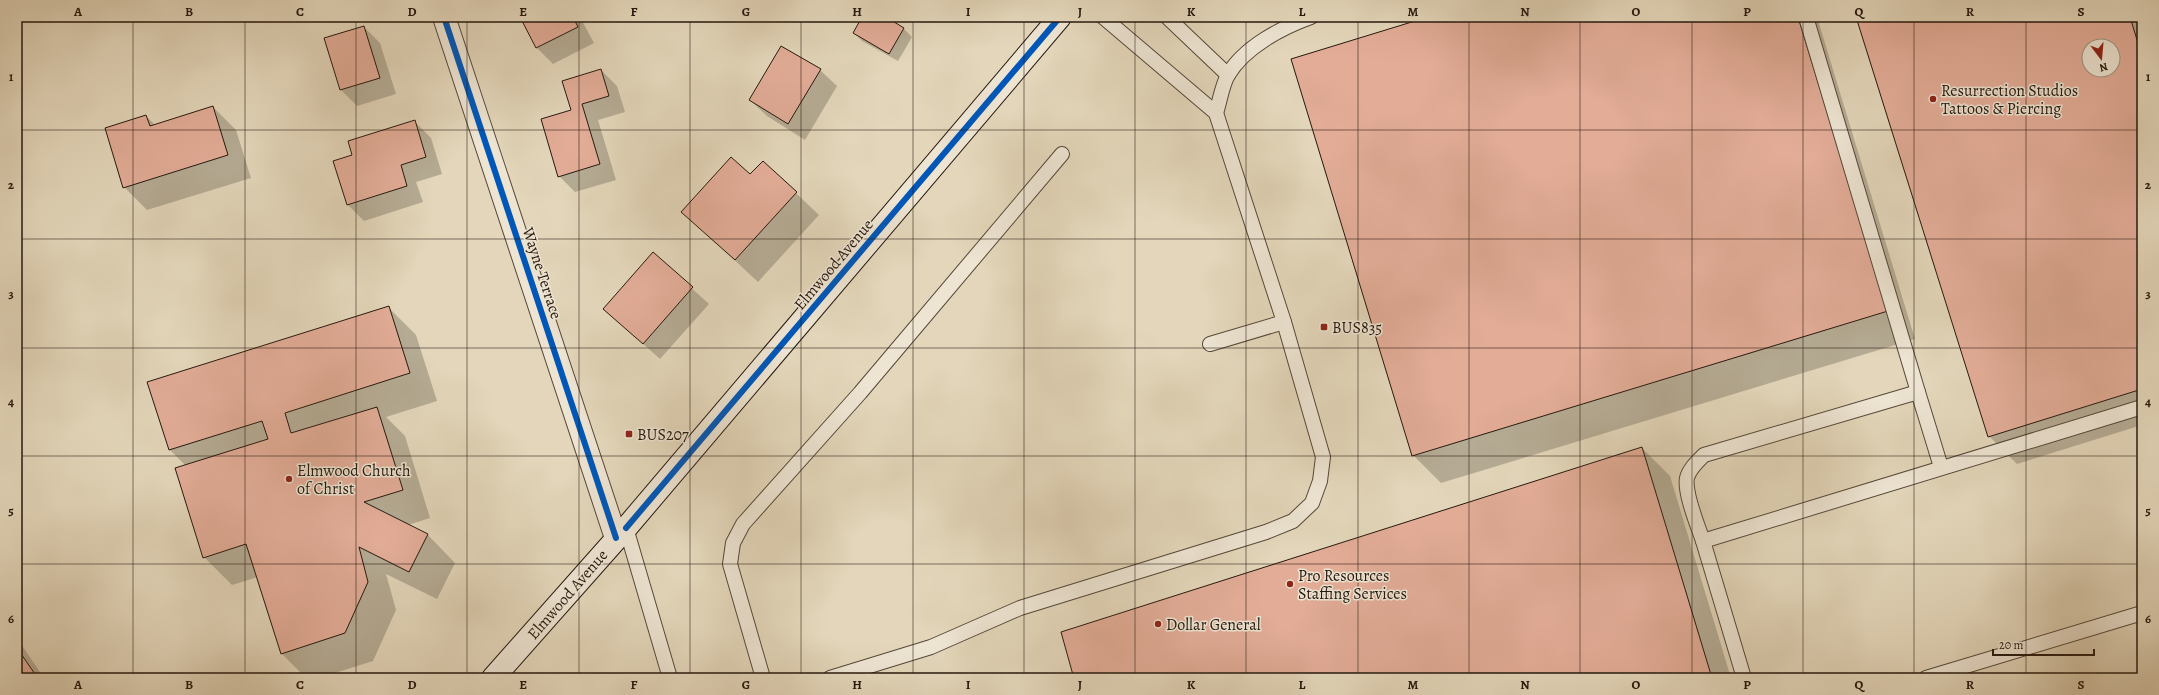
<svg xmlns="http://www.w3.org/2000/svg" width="2159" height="695" font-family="Alegreya,serif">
<rect width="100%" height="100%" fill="#e3d6ba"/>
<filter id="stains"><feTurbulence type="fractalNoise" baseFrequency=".005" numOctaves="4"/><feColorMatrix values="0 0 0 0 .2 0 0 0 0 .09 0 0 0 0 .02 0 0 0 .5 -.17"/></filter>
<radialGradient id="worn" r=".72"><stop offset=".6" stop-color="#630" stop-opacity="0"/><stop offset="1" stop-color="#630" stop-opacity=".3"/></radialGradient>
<g fill="#0003" fill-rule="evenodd">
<path d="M521,17h59l14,26 -41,21 -16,-16z"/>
<path d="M863,17h21l20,12 8,8 -14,24 -36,-20 -8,-8z"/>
<path d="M1432,17h385l98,322 -474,144 -28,-28z"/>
<path d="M1857,17h285v408l-125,39 -28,-28zM2089,46h24v24h-24z"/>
<path d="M364,27l16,16 16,51 -39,12 -16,-16z"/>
<path d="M601,70l16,16 8,26 -27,8 18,60 -41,12 -16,-16 13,-65z"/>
<path d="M820,70l17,16 -32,54 -38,-24 -17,-16z"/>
<path d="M213,107l23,23 15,48 -104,32 -23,-23 22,-71 9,9z"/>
<path d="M415,122l16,16 11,36 -26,8 7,20 -59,19 -16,-16 6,-49z"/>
<path d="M750,176l46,17 23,22 -61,67 -75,-70z"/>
<path d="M653,253l56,51 -49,55 -56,-50z"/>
<path d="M388,307l28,28 21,66 -51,16 19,19 25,82 -22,7 20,10 27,28 -18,36 -51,-25 10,36 -23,51 -54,17h-13l-25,-25 -23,-76 -26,8 -28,-28 -18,-91 -16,-16 -21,-68z"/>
<path d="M1642,448l28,28 61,202h-663z"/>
<path d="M17,638l27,40h-27z"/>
</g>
<g fill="#e2ac97" stroke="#26180e" fill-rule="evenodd">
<path d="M520,17h53l5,10 -42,21z"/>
<path d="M862,17h24l18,11 -15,26 -36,-21z"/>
<path d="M1428,17h370l90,294 -476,145 -121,-397z"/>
<path d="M1856,17h274l12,39v333l-154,48zM2089,46h24v24h-24z"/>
<path d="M364,26l16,52 -40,12 -16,-52z"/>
<path d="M781,46l40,23 -33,55 -39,-24z"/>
<path d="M601,69l8,27 -27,8 18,60 -42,13 -17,-58 30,-9 -9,-29z"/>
<path d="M213,106l15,49 -105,33 -18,-60 41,-13 4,11z"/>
<path d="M415,120l11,37 -25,8 6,21 -60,19 -14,-44 19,-6 -4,-14z"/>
<path d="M731,157l19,17 13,-13 34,31 -62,68 -54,-48z"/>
<path d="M653,252l40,35 -50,57 -40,-35z"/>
<path d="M389,306l21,67 -125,40 6,20 86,-26 26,83 -39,12 64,32 -19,38 -50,-25 9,35 -23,51 -64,21 -35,-110 -43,14 -28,-90 93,-29 -6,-18 -93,29 -22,-68z"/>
<path d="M1642,447l70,231h-648l9,-3 -12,-43z"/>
<path d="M17,648l20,29 -1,1h-19z"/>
</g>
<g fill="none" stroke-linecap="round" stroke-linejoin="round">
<defs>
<g id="service">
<path d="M1167,17l61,58"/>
<path d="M1806,17l112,375"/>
<path d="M1216,113c4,-12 6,-28 12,-38 16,-28 55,-48 83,-58"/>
<path d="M1210,344l74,-22"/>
<path d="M626,528l44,150"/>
<path d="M1703,541c-5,-15 -19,-48 -16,-63 2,-9 11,-17 17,-23l214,-63 23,75"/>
<path d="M763,678l-33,-114 3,-21 10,-19 117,-131 202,-239"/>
<path d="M830,678l101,-31 89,-39 246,-76 27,-11 19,-18 8,-22 3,-24 -39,-135 -68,-209 -113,-96"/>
<path d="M1744,678l-41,-137 439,-134"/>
<path d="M1926,678l216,-65"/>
</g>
<path id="minor" d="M444,17l172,521"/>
<path id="secondary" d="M493,678l133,-150 434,-511"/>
</defs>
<use href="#service" stroke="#554839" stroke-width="16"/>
<use href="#minor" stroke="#554839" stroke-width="24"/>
<use href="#secondary" stroke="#26180e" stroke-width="24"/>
<use href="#service" stroke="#ede4d2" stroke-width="14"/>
<use href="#minor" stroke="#ede4d2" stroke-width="22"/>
<use href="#secondary" stroke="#ede4d2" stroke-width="22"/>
<defs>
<g id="cycleway">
<path d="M444,17l172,521"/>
<path d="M626,528l434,-511"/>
</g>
</defs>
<use href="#cycleway" stroke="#ede4d2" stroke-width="8"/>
<use href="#cycleway" stroke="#0057b8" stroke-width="6"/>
</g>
<path fill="none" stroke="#26180e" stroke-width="1" stroke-opacity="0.55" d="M133,17v661M245,17v661M356,17v661M467,17v661M579,17v661M690,17v661M801,17v661M913,17v661M1024,17v661M1135,17v661M1246,17v661M1358,17v661M1469,17v661M1580,17v661M1692,17v661M1803,17v661M1914,17v661M2026,17v661M17,130h2125M17,239h2125M17,348h2125M17,456h2125M17,564h2125"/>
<g fill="#8f2418" stroke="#ede4d2" stroke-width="1.5">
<circle cx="1933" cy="99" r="4"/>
<rect x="1320" y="323" width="8" height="8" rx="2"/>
<rect x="625" y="430" width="8" height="8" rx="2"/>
<circle cx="289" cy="479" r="4"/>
<circle cx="1290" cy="584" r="4"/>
<circle cx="1158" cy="624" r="4"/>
</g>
<g text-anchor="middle" stroke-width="3" stroke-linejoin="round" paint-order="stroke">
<g font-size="16" fill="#26180e" stroke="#ede4d2" text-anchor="start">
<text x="1941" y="96">Resurrection Studios<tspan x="1941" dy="18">Tattoos &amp; Piercing</tspan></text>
<text x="1332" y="333">BUS835</text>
<text x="637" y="440">BUS207</text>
<text x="297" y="476">Elmwood Church<tspan x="297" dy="18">of Christ</tspan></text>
<text x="1298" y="581">Pro Resources<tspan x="1298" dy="18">Staffing Services</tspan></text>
<text x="1166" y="630">Dollar General</text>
</g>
<g font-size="16" fill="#26180e" stroke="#ede4d2">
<text transform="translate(833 264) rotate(-50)" y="6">Elmwood Avenue</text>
<text transform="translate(543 273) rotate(72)" y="6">Wayne Terrace</text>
<text transform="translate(567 594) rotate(-49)" y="6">Elmwood Avenue</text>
</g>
</g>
<rect width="2159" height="695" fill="none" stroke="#e3d6ba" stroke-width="44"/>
<g transform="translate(2101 58) rotate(164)"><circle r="19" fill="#ede4d2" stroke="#9d9284"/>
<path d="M0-3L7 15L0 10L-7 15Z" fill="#8f2418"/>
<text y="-6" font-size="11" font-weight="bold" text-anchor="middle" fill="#26180e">N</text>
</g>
<path d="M1993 649v6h101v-6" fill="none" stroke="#26180e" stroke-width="2"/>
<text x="1999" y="649" font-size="12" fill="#26180e" stroke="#ede4d2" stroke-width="3" paint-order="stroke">20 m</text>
<rect x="22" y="22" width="2115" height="651" fill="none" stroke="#26180e" stroke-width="1.5"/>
<g font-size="13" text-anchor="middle" font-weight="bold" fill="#26180e">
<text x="78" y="16">A</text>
<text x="189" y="16">B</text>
<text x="300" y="16">C</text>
<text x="412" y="16">D</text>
<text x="523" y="16">E</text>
<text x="634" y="16">F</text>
<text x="746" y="16">G</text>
<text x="857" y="16">H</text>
<text x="968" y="16">I</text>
<text x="1080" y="16">J</text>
<text x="1191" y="16">K</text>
<text x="1302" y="16">L</text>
<text x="1413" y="16">M</text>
<text x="1525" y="16">N</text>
<text x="1636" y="16">O</text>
<text x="1747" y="16">P</text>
<text x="1859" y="16">Q</text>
<text x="1970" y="16">R</text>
<text x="2081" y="16">S</text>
<text x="11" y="81">1</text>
<text x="2148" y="81">1</text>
<text x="11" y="189">2</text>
<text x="2148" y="189">2</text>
<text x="11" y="298">3</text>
<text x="2148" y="298">3</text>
<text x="11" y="406">4</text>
<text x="2148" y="406">4</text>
<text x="11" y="515">5</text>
<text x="2148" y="515">5</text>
<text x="11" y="623">6</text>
<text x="2148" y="623">6</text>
<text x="78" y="689">A</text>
<text x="189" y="689">B</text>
<text x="300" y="689">C</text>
<text x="412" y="689">D</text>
<text x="523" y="689">E</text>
<text x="634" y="689">F</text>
<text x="746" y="689">G</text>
<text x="857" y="689">H</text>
<text x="968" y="689">I</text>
<text x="1080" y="689">J</text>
<text x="1191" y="689">K</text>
<text x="1302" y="689">L</text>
<text x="1413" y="689">M</text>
<text x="1525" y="689">N</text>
<text x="1636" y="689">O</text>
<text x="1747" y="689">P</text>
<text x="1859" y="689">Q</text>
<text x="1970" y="689">R</text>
<text x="2081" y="689">S</text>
</g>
<rect width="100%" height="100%" filter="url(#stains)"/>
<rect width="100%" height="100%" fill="url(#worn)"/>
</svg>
